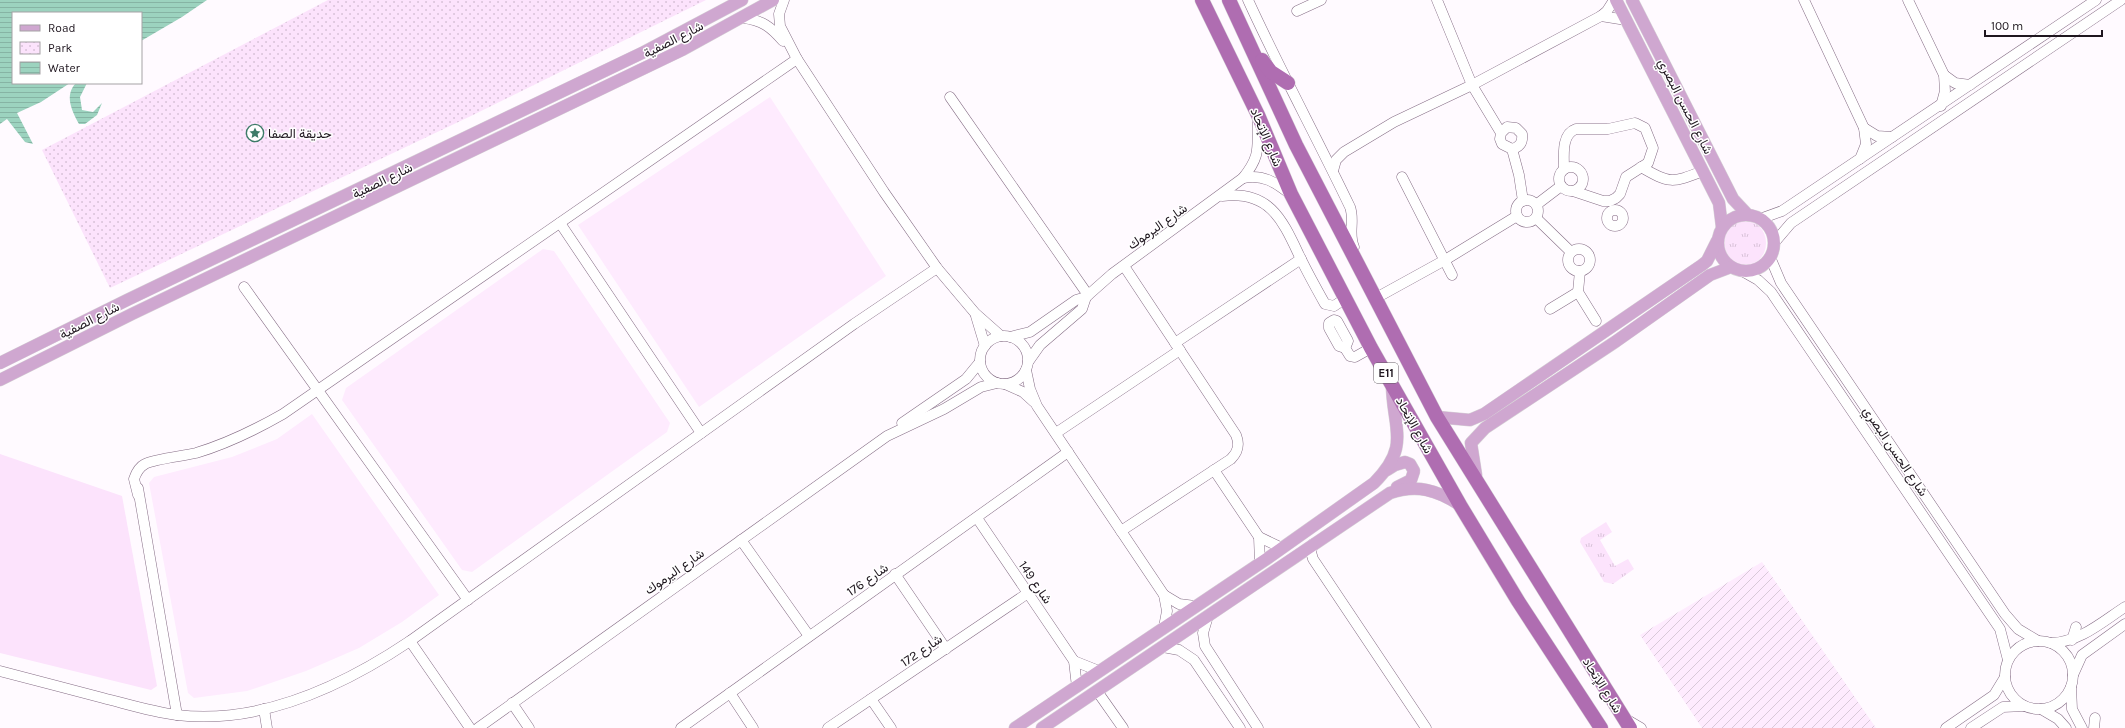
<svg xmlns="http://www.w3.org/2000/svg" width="2125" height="728" font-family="Karla,Vazirmatn,sans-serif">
<defs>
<pattern id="industrial-furrows" width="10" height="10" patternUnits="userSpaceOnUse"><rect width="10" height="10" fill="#feebfe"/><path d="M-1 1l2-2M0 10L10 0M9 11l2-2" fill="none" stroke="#d9c9d9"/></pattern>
<pattern id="grass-tufts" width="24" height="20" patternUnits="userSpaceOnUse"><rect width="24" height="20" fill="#fce3fc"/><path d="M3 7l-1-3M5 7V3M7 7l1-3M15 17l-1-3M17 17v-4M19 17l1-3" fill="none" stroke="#d8c2d8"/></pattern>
<pattern id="park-dots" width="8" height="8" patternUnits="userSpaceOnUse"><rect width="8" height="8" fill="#fce3fc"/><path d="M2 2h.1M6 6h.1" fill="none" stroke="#d8c2d8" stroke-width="1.8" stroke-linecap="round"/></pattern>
<pattern id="water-rules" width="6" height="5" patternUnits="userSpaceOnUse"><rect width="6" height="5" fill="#9cd3bf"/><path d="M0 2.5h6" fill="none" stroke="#86b4a4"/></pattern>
</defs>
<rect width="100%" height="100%" fill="#fffaff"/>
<g fill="#feebfe">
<path d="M770,97l116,179 -187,131 -121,-182z"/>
<path d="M543,249l11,2 116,172 -3,9 -195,140 -10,-2 -120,-170 4,-12z"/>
<path d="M312,414l127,181 -37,27 -43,26 -53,23 -59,20 -53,7 -6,-5 -39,-210 5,-6 78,-20 45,-18z"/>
</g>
<path fill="url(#industrial-furrows)" d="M1762,562l114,166h-174l-62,-93z"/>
<g fill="url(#grass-tufts)">
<circle cx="1742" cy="243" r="24"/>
<path d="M1606,522l6,10 -12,8 15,26 13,-7 6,10 -21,15 -9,-2 -24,-40 1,-4z"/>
</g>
<path fill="url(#park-dots)" d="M328,0h378l-233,115 -363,173 -68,-138z"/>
<path fill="#fce3fc" d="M0,454l122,42 35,190 -6,4 -151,-37z"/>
<g fill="url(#water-rules)">
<path d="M0,0h207l-25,17 -41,24v-28h-128v70h57l-29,19 -24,11 16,31 -8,-2 -18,-23 -7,5z"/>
<path d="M76,83h11l-7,14 2,13 11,2 9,-9 -5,12 -12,9h-6c-7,-13 -15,-29 -3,-41z"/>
</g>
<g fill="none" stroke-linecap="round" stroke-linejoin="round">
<defs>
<g id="minor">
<path d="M784,0l-5,14 1,12 17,33 87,133 53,76 38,45 26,23"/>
<path d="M1248,0c32,70 69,138 102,207 5,13 -2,27 4,40"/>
<path d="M1437,0l35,85 29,48 -1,6 2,5 10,5c8,-2 11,-7 10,-15l-6,-6 -9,-1 -6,6"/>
<path d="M1804,0l60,128 2,16 -6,15"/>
<path d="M1908,0l36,75 1,16 -4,15"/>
<path d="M1297,11l24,-11"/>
<path d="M1601,16l25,4"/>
<path d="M743,18c19,2 28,9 40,23"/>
<path d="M1944,75l11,8 15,2"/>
<path d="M950,97l138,198"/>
<path d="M1864,128l13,8 15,1"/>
<path d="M1512,149l7,26 4,26"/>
<path d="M1641,167c29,17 31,16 62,4"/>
<circle cx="1571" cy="179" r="12"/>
<path d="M1564,169c0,-13 -3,-35 12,-40h32l27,-6 10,5 8,20 -5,15 -22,14 -6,17 -4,4 -6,3h-7l-30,-10"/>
<path d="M1333,171l3,-11 8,-8 50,-30 78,-37 129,-69 6,-5 7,-11"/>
<path d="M1402,177l50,98"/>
<path d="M1243,178c20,-4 32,4 47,16"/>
<path d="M1222,196c47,-6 60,23 77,59 8,17 17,33 26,49l9,2 12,-8"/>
<circle cx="1527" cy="211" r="11"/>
<path d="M1536,205l25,-19"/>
<circle cx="1615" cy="218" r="8"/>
<path d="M1536,218l35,34"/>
<path d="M1760,219l22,-8 314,-211"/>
<path d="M560,223l141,210"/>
<path d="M1774,243l17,-20 330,-223"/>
<circle cx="1579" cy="260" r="11"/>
<path d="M1770,257l11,26 224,331 13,15 20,12"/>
<path d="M1580,271l-2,21 18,29"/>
<path d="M1742,271l16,9 13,12 229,337 8,31"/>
<path d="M244,287l224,313"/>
<path d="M1376,298l69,-38 72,-44"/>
<path d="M1550,309l28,-17"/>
<path d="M976,316l9,30"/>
<path d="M1334,320l3,1 11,20 -3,7 -6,-2 -10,-18v-5z"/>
<circle cx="1004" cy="360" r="24"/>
<path d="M1010,337l20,-5 46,-32 10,-3 26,-23 131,-96c20,-25 13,-32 15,-61"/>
<path d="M1175,343l126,-84"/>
<path d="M1345,348l5,8 5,1 16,-9"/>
<path d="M1028,362l12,-17 42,-36 4,-12"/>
<path d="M1026,370l4,19 7,17 127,189 3,16 -3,16"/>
<path d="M1005,384l18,8 11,10"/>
<path d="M902,423l64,-44 14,-17"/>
<path d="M1056,433l124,-83"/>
<path d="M1214,470l45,67 23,11"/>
<path d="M138,488l39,227"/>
<path d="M138,495l-4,-16c2,-6 5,-12 11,-15 9,-5 38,-8 51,-11 30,-9 59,-23 87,-39l514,-355"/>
<path d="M977,518l97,143 3,26"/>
<path d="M1121,531l110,-72c7,-7 9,-14 5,-24l-112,-169"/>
<path d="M1259,537l1,26"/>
<path d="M741,540l68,96"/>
<path d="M1313,544l-2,8 2,7 113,169"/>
<path d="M895,574l51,75"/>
<path d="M1164,595l15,9 16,2"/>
<path d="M1208,616l-5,17 2,13 53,82"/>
<path d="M2072,640l4,-13"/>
<path d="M410,641l60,87"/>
<circle cx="2039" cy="675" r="34"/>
<path d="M2051,643c29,-1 51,-21 74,-36"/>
<path d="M1163,647l16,3 15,10 46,68"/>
<path d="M1074,661l25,10"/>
<path d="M0,671c34,9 69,18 103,27 24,6 49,14 74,17 83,10 166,-29 233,-74l444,-317 83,-56"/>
<path d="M2073,675l9,-20 43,-31"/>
<path d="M2071,687l1,22 10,19"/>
<path d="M1097,691l26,37"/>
<path d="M730,693l23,35"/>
<path d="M871,699l20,29"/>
<path d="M512,703l17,25"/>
<path d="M264,709l3,19"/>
<path d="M2041,709l17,10 8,9"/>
<path d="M1624,718l17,10"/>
<path d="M478,728l409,-292 57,-27 37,-22 16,-4"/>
<path d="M681,728l387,-276"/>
<path d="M828,728l200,-135"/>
<path d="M1946,728l48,-33 11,-18"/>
<path d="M1971,728l32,-21 21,-1"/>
<path d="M2094,728l1,-10"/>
</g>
<g id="major">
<path d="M1616,0l103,203 3,24"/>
<path d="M1632,0l101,199 15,16"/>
<circle cx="1746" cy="243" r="28"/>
<path d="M0,363l127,-63 517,-248 98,-52"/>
<path d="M0,380l132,-66 550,-264 91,-50"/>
<path d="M1437,417l33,3 14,-6 218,-149 5,-4 10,-20"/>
<path d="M1387,470l8,-5 10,-3 5,2 4,7 -3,9 -14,7"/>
<path d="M1476,475l-5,-32 14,-15 130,-86 95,-67 21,-8"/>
<path d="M1015,728l253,-170 106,-75c38,-38 18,-55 18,-99"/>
<path d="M1042,728l348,-235c27,-9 47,-3 70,12"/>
</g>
<g id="highway">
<path d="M1202,0l56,115 33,79 80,154 89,157 58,96 83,127"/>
<path d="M1229,0l67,145 141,272 193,311"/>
<path d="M1262,60l9,12 17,11"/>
</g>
</defs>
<use href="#minor" stroke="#866e86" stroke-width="11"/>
<use href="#major" stroke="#d7d5d7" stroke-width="13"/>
<use href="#highway" stroke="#d7d5d7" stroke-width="15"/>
<use href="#minor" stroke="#fff" stroke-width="10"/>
<use href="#major" stroke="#cfa7d0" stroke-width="12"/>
<use href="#highway" stroke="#af6db1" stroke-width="14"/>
</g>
<defs>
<symbol id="sight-ring" viewBox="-11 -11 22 22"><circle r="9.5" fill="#fff" stroke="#3d7b68" stroke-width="1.5"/><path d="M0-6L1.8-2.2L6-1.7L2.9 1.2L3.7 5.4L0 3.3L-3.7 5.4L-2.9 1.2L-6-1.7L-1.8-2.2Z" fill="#3d7b68"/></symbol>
</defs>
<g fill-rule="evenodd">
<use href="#sight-ring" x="245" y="123" width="20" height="20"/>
</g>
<g text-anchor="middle" stroke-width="3" stroke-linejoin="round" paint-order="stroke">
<rect fill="#fff" stroke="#625c62" stroke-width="1" x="1374" y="363" width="24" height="20" rx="3"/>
<g font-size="12" font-weight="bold" fill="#1f161f">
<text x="1386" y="377">E11</text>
</g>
<g font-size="13" fill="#1f161f" stroke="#fff">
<text transform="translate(673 39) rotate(-27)" y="5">شارع الصفية</text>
<text transform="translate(1686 106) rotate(63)" y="5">شارع الحسن البصري</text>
<text transform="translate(1267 137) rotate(67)" y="5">شارع الإتحاد</text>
<text transform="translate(382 180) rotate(-26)" y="5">شارع الصفية</text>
<text transform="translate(1157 226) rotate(-35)" y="5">شارع اليرموك</text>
<text transform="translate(89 320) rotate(-27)" y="5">شارع الصفية</text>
<text transform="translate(1415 425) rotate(61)" y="5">شارع الإتحاد</text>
<text transform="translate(1896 451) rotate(56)" y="5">شارع الحسن البصري</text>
<text transform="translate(674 571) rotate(-35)" y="5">شارع اليرموك</text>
<text transform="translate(867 579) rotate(-35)" y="5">شارع 176</text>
<text transform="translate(1036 582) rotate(56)" y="5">شارع 149</text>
<text transform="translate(921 650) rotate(-34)" y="5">شارع 172</text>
<text transform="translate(1603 685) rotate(58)" y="5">شارع الإتحاد</text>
</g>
<g font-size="13" fill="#1f161f" stroke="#fff" text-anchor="start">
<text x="268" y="138">حديقة الصفا</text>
</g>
</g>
<rect x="12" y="12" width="130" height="72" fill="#ffffff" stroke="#a5a2a5"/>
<rect x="20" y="25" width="20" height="6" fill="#cfa7d0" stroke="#a5a2a5"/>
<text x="48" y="32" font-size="12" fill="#1f161f">Road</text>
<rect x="20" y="42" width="20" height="12" fill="url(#park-dots)" stroke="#a5a2a5"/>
<text x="48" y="52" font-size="12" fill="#1f161f">Park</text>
<rect x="20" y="62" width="20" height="12" fill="url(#water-rules)" stroke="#a5a2a5"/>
<text x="48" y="72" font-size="12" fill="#1f161f">Water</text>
<path d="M1985 30v6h117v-6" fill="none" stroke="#1f161f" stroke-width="2"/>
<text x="1991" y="30" font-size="12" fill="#1f161f" stroke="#ffffff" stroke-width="3" paint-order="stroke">100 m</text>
</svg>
